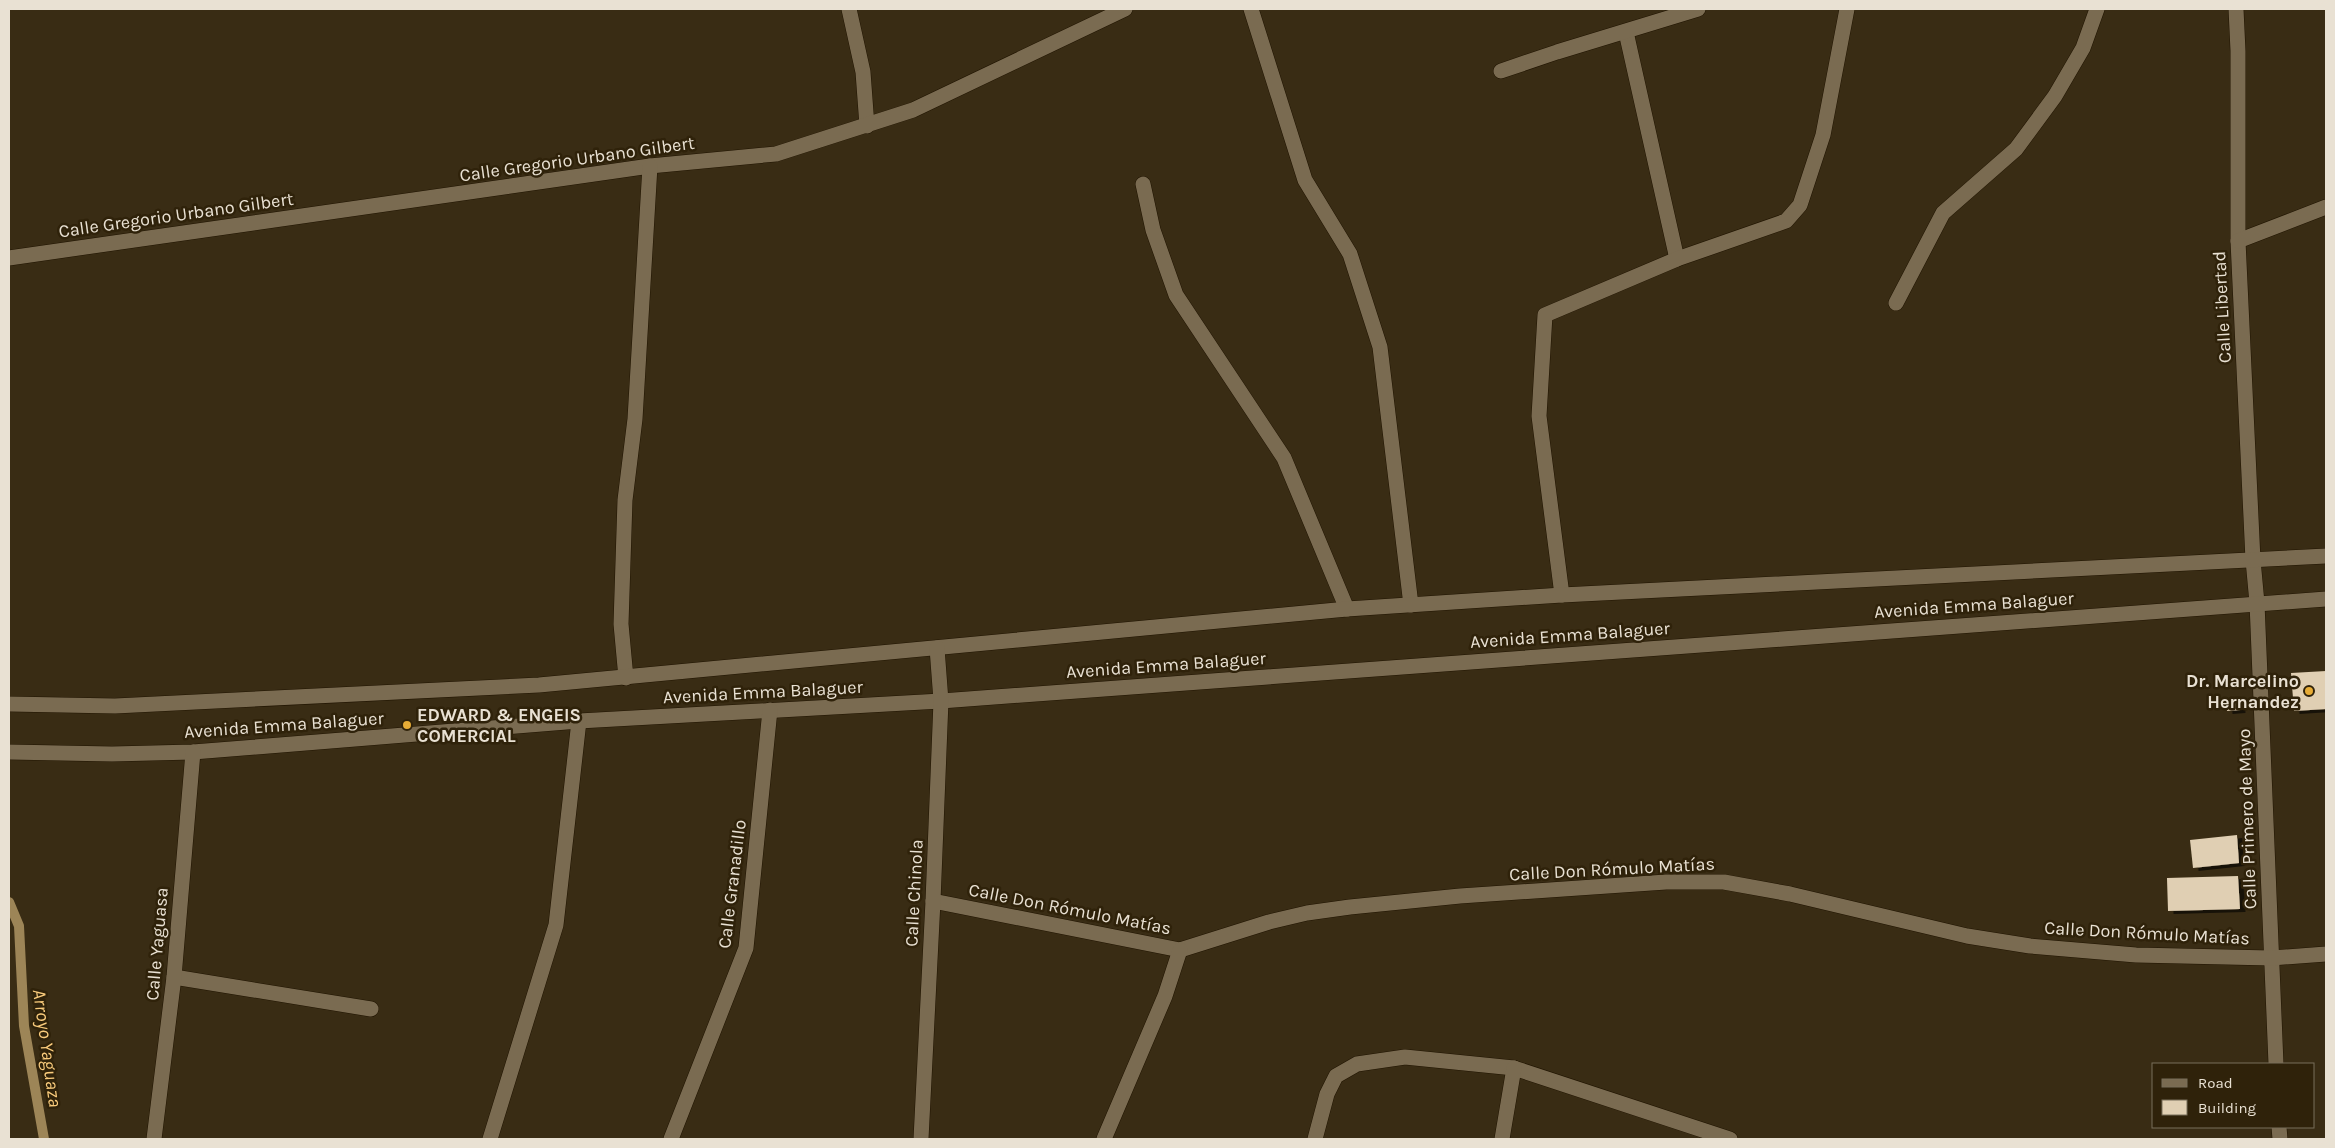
<svg xmlns="http://www.w3.org/2000/svg" width="2335" height="1148" font-family="Karla,sans-serif">
<defs>
<filter id="shadow"><feDropShadow dx="5.5" dy="3" stdDeviation="0" flood-color="#0009"/></filter>
</defs>
<rect width="100%" height="100%" fill="#392c14"/>
<g fill="none" stroke-linecap="round" stroke-linejoin="round">
<path stroke="#9d8557" stroke-width="10" d="M9,902l10,24 5,100 20,113"/>
</g>
<g fill="#e0cfb3" filter="url(#shadow)">
<path d="M2326,671v38l-32,2 -3,-38z"/>
<path d="M2239,702l1,8 -13,1 -1,-8z"/>
<path d="M2237,835l2,28 -46,5 -3,-28z"/>
<path d="M2238,876l2,33 -72,2 -1,-33z"/>
</g>
<g fill="none" stroke-linecap="round" stroke-linejoin="round">
<defs>
<g id="minor">
<path d="M849,9l14,63 4,54"/>
<path d="M1251,9l54,171 45,74 30,93 31,258"/>
<path d="M2236,9l2,42v190l15,319 4,43 19,461"/>
<path d="M1626,32l51,227"/>
<path d="M1501,71l56,-19 141,-43"/>
<path d="M1143,184l10,46 23,65 108,163 63,151"/>
<path d="M2238,241l88,-34"/>
<path d="M9,258l641,-92 126,-12 137,-44 212,-101"/>
<path d="M1896,303l47,-90 73,-64 39,-53 28,-48 14,-39"/>
<path d="M1562,595l-23,-179 6,-101 132,-56 109,-38 14,-16 23,-70 24,-126"/>
<path d="M626,678l-5,-54 4,-124 10,-81 15,-253"/>
<path d="M9,704l106,2 424,-21 808,-76 215,-14 764,-39"/>
<path d="M9,752l103,2 81,-2 386,-31 362,-20 1385,-102"/>
<path d="M933,901l247,49 89,-28 38,-9 43,-6 110,-11 206,-14h58l66,12 177,42 63,10 106,9 135,3 55,-4"/>
<path d="M174,977l197,32"/>
<path d="M2279,1127l1,12"/>
<path d="M154,1139l20,-162 19,-225"/>
<path d="M490,1139l66,-214 23,-204"/>
<path d="M671,1139l75,-191 24,-238"/>
<path d="M921,1139l12,-238 8,-200 -4,-53"/>
<path d="M1104,1139l61,-143 15,-46"/>
<path d="M1315,1139l12,-45 9,-18 21,-12 48,-7 109,11 216,71"/>
<path d="M1502,1139l12,-71"/>
</g>
</defs>
<use href="#minor" stroke="#201400" stroke-width="16"/>
<use href="#minor" stroke="#7a6b51" stroke-width="15"/>
</g>
<g fill="#e7ac36" stroke="#2f220a" stroke-width="2">
<circle cx="2309" cy="691" r="5"/>
<circle cx="407" cy="725" r="5"/>
</g>
<g text-anchor="middle" stroke-width="5" stroke-linejoin="round" paint-order="stroke">
<g font-size="18" fill="#e9e1d3" stroke="#2f220a">
<text transform="translate(577 159) rotate(-8)" y="6">Calle Gregorio Urbano Gilbert</text>
<text transform="translate(176 215) rotate(-8)" y="6">Calle Gregorio Urbano Gilbert</text>
<text transform="translate(2222 307) rotate(-93)" y="6">Calle Libertad</text>
<text transform="translate(1974 605) rotate(-4)" y="6">Avenida Emma Balaguer</text>
<text transform="translate(1570 635) rotate(-4)" y="6">Avenida Emma Balaguer</text>
<text transform="translate(1166 665) rotate(-4)" y="6">Avenida Emma Balaguer</text>
<text transform="translate(763 692) rotate(-3)" y="6">Avenida Emma Balaguer</text>
<text transform="translate(284 725) rotate(-4)" y="6">Avenida Emma Balaguer</text>
<text transform="translate(2247 819) rotate(-92)" y="6">Calle Primero de Mayo</text>
<text transform="translate(1612 869) rotate(-3)" y="6">Calle Don Rómulo Matías</text>
<text transform="translate(732 884) rotate(-83)" y="6">Calle Granadillo</text>
<text transform="translate(914 893) rotate(-87)" y="6">Calle Chinola</text>
<text transform="translate(1070 909) rotate(11)" y="6">Calle Don Rómulo Matías</text>
<text transform="translate(2147 933) rotate(3)" y="6">Calle Don Rómulo Matías</text>
<text transform="translate(157 944) rotate(-85)" y="6">Calle Yaguasa</text>
</g>
<g font-size="18" font-weight="bold" fill="#e9e1d3" stroke="#2f220a" text-anchor="end">
<text x="2299" y="687">Dr. Marcelino<tspan x="2299" dy="21">Hernandez</tspan></text>
<text x="417" y="721" text-anchor="start">EDWARD &amp; ENGElS<tspan x="417" dy="21">COMERCIAL</tspan></text>
</g>
<g font-size="19" font-style="italic" fill="#f9cb7c" stroke="#2f220a">
<text transform="translate(48 1048) rotate(82)" y="7">Arroyo Yaguaza</text>
</g>
</g>
<rect width="2335" height="1148" fill="none" stroke="#e9e1d3" stroke-width="20"/>
<rect x="2152" y="1063" width="162" height="65" fill="#2f220a" stroke="#796e5a"/>
<rect x="2162" y="1079" width="25" height="8" fill="#7a6b51" stroke="#796e5a"/>
<text x="2198" y="1088" font-size="15" fill="#e9e1d3">Road</text>
<rect x="2162" y="1100" width="25" height="15" fill="#e0cfb3" stroke="#796e5a"/>
<text x="2198" y="1113" font-size="15" fill="#e9e1d3">Building</text>
</svg>
